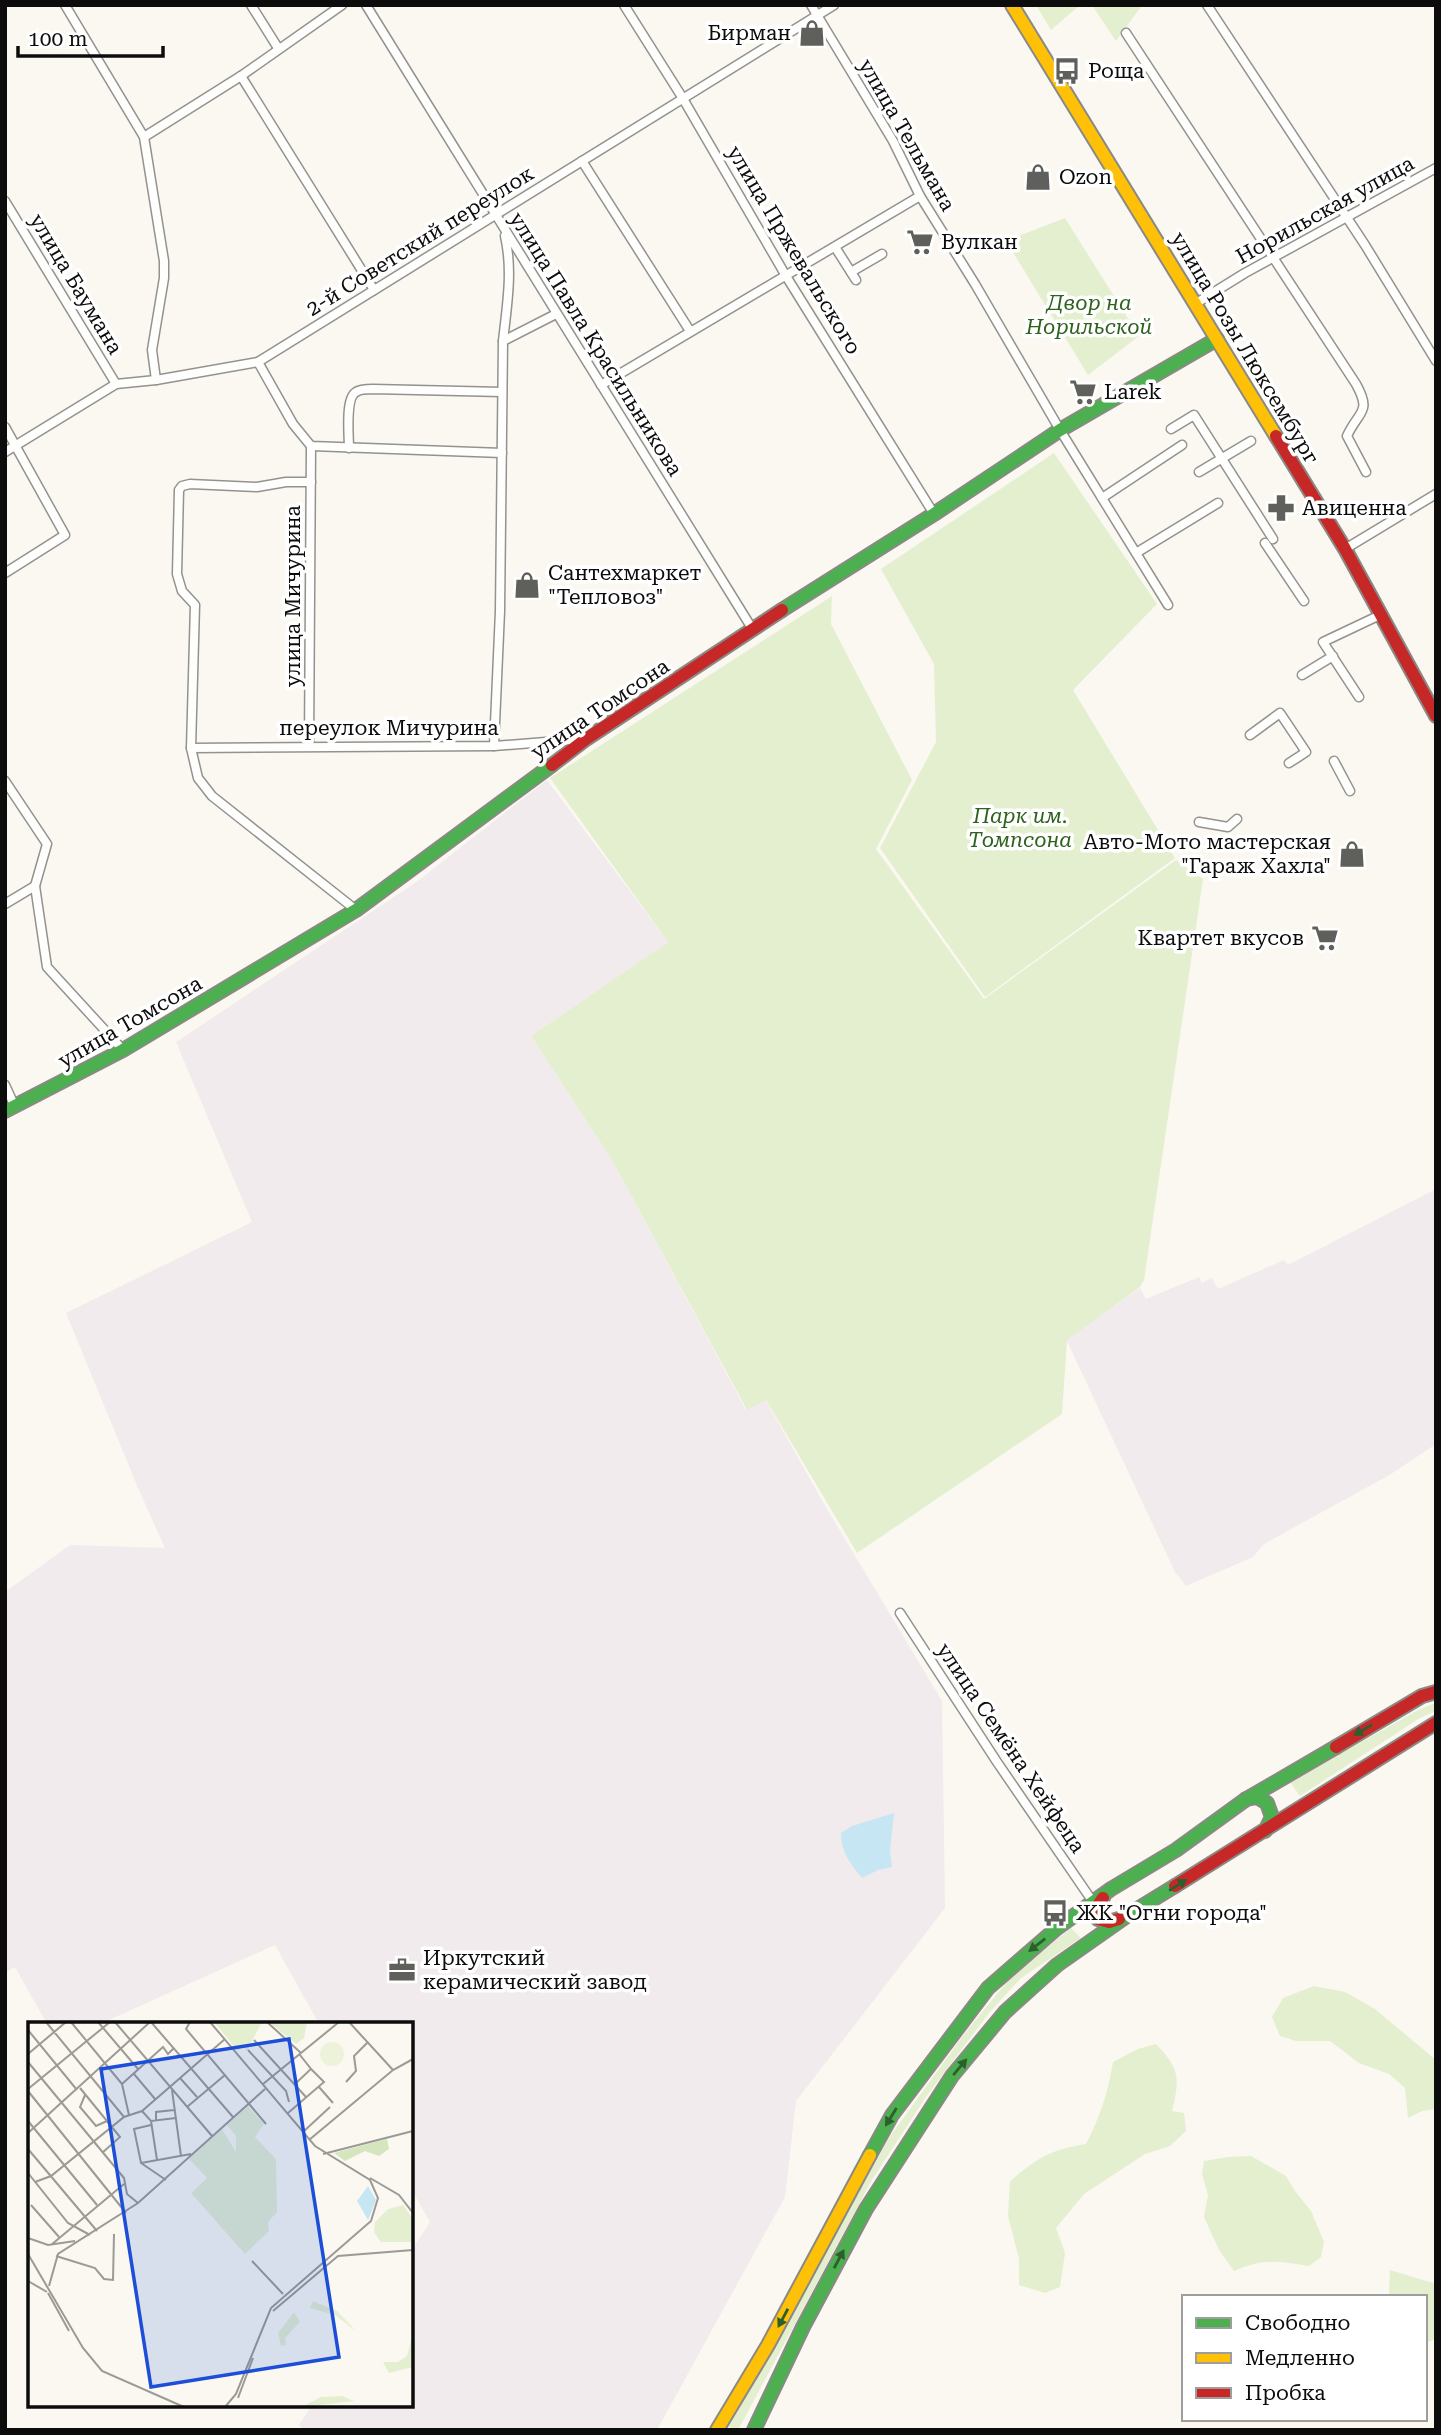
<svg xmlns="http://www.w3.org/2000/svg" width="1441" height="2435" font-family="'Roboto Serif',serif">
<rect width="100%" height="100%" fill="#faf8f0"/>
<g fill="#f1ebed">
<path d="M547,780l121,162 -137,94 81,124 134,250 19,-11 59,105 118,197 3,207 -149,193 -11,96 -128,233h-353l-5,-5 13,-20h99v-154l19,-29 -19,-33v-165h-92l-44,-79 -175,79h-53l-32,-57 -10,6v-381l65,-47 95,3 -27,-60 -72,-175 186,-91 -76,-180 239,-159z"/>
<path d="M1436,1189v255l-45,30 -127,70 -11,13 -67,29 -11,-14 -109,-233 74,-51 6,11 53,-22 3,6 10,-5 6,11 66,-29 4,5z"/>
</g>
<g fill="#e4efd0">
<path d="M1036,5h44l-29,25z"/>
<path d="M1092,5h50l-26,36z"/>
<path d="M1065,218l74,118 -51,39 -82,-134z"/>
<path d="M1054,453l103,151 -84,86 102,168 -190,139 -105,-149 56,-106 -2,-78 -53,-95z"/>
<path d="M832,596l-1,28 81,156 -36,69 108,150 192,-139 27,19 -59,401 -4,7 -73,53 -5,74 -205,139 -91,-153 -19,10 -135,-250 -81,-124 137,-94 -118,-164z"/>
<path d="M1436,1703v8l-16,7 -120,78 -10,-14 130,-73z"/>
<path d="M1071,1928l10,10 -60,40 -32,35 -63,84 -54,83 -134,250 -12,-4 165,-291 74,-102 46,-56z"/>
<path d="M1314,1986l31,6 30,17 61,51v49l-14,2 -14,7 -3,-30 -16,-14 -30,-11 -29,-22h-34l-16,-5 -8,-19 11,-19z"/>
<path d="M1156,2044c24,25 24,34 16,67l12,2 2,18 -16,15 -25,8 -61,40 -28,34 9,25 -5,34 -15,6 -26,-8v-26l-11,-43 2,-35c28,-23 39,-31 76,-37 14,-27 22,-51 27,-82l25,-13z"/>
<path d="M1251,2156l35,20 9,15 16,20 13,31 -3,15 -12,9c-30,-5 -46,-8 -75,5l-15,-21 -15,-33 4,-22 -6,-21 2,-13 24,-4z"/>
<path d="M1390,2270l46,14v55l-11,4v-46h-36z"/>
</g>
<path fill="#c7e6f4" d="M894,1813l-4,38 2,16 -14,3 -16,8c-12,-14 -21,-27 -21,-45l11,-7z"/>
<g fill="none" stroke-linecap="round" stroke-linejoin="round">
<defs>
<g id="street">
<path d="M65,5l79,132 20,124v17l-12,72 4,30"/>
<path d="M251,5l27,43"/>
<path d="M366,5l387,625"/>
<path d="M624,5l58,92 104,179 148,238"/>
<path d="M811,5l82,136 27,55 55,88 85,146 108,175"/>
<path d="M1207,5l158,240 71,116"/>
<path d="M1126,33l230,351c16,29 3,26 -9,52l19,36"/>
<path d="M241,76l133,214"/>
<path d="M144,137l97,-61 101,-71"/>
<path d="M582,161l108,170"/>
<path d="M5,201l111,183"/>
<path d="M835,247l21,33"/>
<path d="M851,272l31,-18"/>
<path d="M1195,304l50,-31 191,-105"/>
<path d="M503,341l53,-27"/>
<path d="M258,362l35,62 18,22 191,7"/>
<path d="M601,385l319,-189"/>
<path d="M5,427l60,108 -60,38"/>
<path d="M1171,429l23,-14 79,124"/>
<path d="M349,448c0,-12 -4,-50 7,-56 4,-3 12,-3 17,-3l129,3"/>
<path d="M5,452l111,-68 40,-4 102,-18 576,-357"/>
<path d="M1199,472l52,-31"/>
<path d="M311,482h-25l-29,5 -67,-3 -8,2 -3,4 -2,84 5,17 13,14 -4,143 7,30 14,18 144,114"/>
<path d="M1102,498l80,-53"/>
<path d="M1265,543l39,58"/>
<path d="M1345,549l91,-55"/>
<path d="M1136,553l82,-50"/>
<path d="M1302,675l31,-19"/>
<path d="M1359,697l-36,-55 57,-27"/>
<path d="M1250,735l30,-22 26,39 -17,11"/>
<path d="M309,746l2,-300"/>
<path d="M494,746l6,-135 3,-270c4,-36 10,-70 2,-105"/>
<path d="M191,748l303,-2 89,-7"/>
<path d="M1334,761l16,30"/>
<path d="M5,781l42,63 -12,42 12,81 76,83"/>
<path d="M1199,822l29,5 9,-8"/>
<path d="M5,904l30,-18"/>
<path d="M5,1085l10,22"/>
<path d="M900,1613l97,149 96,140"/>
</g>
<g id="fast">
<path d="M782,610l152,-96 126,-84 157,-91"/>
<path d="M5,1111l118,-61 233,-140 196,-145"/>
<path d="M1246,1799l11,-2 10,6 5,14 -7,14"/>
<path d="M870,2155l22,-40 96,-127 69,-60 54,-39 65,-39 69,-50 91,-53"/>
<path d="M754,2430l49,-103 63,-118 86,-133 53,-64 52,-47 74,-52 44,-27"/>
</g>
<g id="slow">
<path d="M1012,5l264,431"/>
<path d="M717,2430l51,-85 102,-190"/>
</g>
<g id="jam">
<path d="M1276,436l69,113 91,167"/>
<path d="M552,765l34,-26 196,-129"/>
<path d="M1336,1747l86,-51 14,-4"/>
<path d="M1175,1886l261,-163"/>
<path d="M1103,1898l-7,10 2,11 11,3 10,-3"/>
</g>
</defs>
<use href="#street" stroke="#93928f" stroke-width="11"/>
<use href="#fast" stroke="#8a8985" stroke-width="16"/>
<use href="#slow" stroke="#8a8985" stroke-width="16"/>
<use href="#jam" stroke="#8a8985" stroke-width="16"/>
<use href="#street" stroke="#fefefd" stroke-width="8"/>
<use href="#fast" stroke="#4caf50" stroke-width="12"/>
<use href="#slow" stroke="#ffc107" stroke-width="12"/>
<use href="#jam" stroke="#c62828" stroke-width="12"/>
</g>
<defs><path id="oneway-solid" d="M-6-.8H1V-3.2L6.5 0L1 3.2V.8H-6Z" transform="scale(1.75)"/></defs>
<g fill="#2c5e2e">
<use href="#oneway-solid" transform="translate(1363 1730) rotate(150)"/>
<use href="#oneway-solid" transform="translate(1178 1885) rotate(-32)"/>
<use href="#oneway-solid" transform="translate(1037 1945) rotate(142)"/>
<use href="#oneway-solid" transform="translate(960 2067) rotate(-50)"/>
<use href="#oneway-solid" transform="translate(891 2117) rotate(122)"/>
<use href="#oneway-solid" transform="translate(839 2259) rotate(-62)"/>
<use href="#oneway-solid" transform="translate(783 2318) rotate(118)"/>
</g>
<defs>
<symbol id="shop-bare" viewBox="-9 -9 18 18"><path d="M-5-2.5h2.3a2.7 3.5 0 0 1 5.4 0H5L5.5 6h-11ZM-1.5-2.5h3a1.5 2.3 0 0 0-3 0Z" fill="#5f5f5c" stroke="#fff" stroke-width="2.5" paint-order="stroke"/></symbol>
<symbol id="bus-bare" viewBox="-9 -9 18 18"><path d="M-5-6H5V4H4V6H2V4H-2V6H-4V4H-5ZM-3.5-4V0h7V-4ZM-3.5 1.2v1.5H-2V1.2ZM2 1.2v1.5H3.5V1.2Z" fill="#5f5f5c" stroke="#fff" stroke-width="2.5" paint-order="stroke"/></symbol>
<symbol id="supermarket-bare" viewBox="-9 -9 18 18"><path d="M-6-5.5h2.5l.6 2H6L4.5 2H-2.5L-4.4-4H-6ZM-1.5 3.2a1.3 1.3 0 1 0 .1 0ZM3 3.2a1.3 1.3 0 1 0 .1 0Z" fill="#5f5f5c" stroke="#fff" stroke-width="2.5" paint-order="stroke"/></symbol>
<symbol id="pharmacy-bare" viewBox="-9 -9 18 18"><path d="M-2-6h4v4h4v4h-4v4h-4v-4h-4v-4h4Z" fill="#5f5f5c" stroke="#fff" stroke-width="2.5" paint-order="stroke"/></symbol>
<symbol id="office-bare" viewBox="-9 -9 18 18"><path d="M-6-3h4V-5.5h4V-3h4V5H-6ZM-1-4.5V-3h2v-1.5ZM-6 0V1H6V0Z" fill="#5f5f5c" stroke="#fff" stroke-width="2.5" paint-order="stroke"/></symbol>
</defs>
<g fill-rule="evenodd">
<use href="#shop-bare" x="793" y="14" width="38" height="38"/>
<use href="#bus-bare" x="1048" y="52" width="38" height="38"/>
<use href="#shop-bare" x="1019" y="158" width="38" height="38"/>
<use href="#supermarket-bare" x="901" y="223" width="38" height="38"/>
<use href="#supermarket-bare" x="1064" y="373" width="38" height="38"/>
<use href="#pharmacy-bare" x="1262" y="489" width="38" height="38"/>
<use href="#shop-bare" x="508" y="566" width="38" height="38"/>
<use href="#shop-bare" x="1333" y="835" width="38" height="38"/>
<use href="#supermarket-bare" x="1306" y="919" width="38" height="38"/>
<use href="#bus-bare" x="1036" y="1894" width="38" height="38"/>
<use href="#office-bare" x="383" y="1951" width="38" height="38"/>
</g>
<g text-anchor="middle" stroke-width="7" stroke-linejoin="round" paint-order="stroke">
<g font-size="21" fill="#0c0c0c" stroke="#fff" text-anchor="start">
<text x="791" y="40" text-anchor="end">Бирман</text>
<text x="1088" y="78">Роща</text>
<text x="1059" y="184">Ozon</text>
<text x="941" y="249">Вулкан</text>
<text x="1104" y="399">Larek</text>
<text x="1302" y="515">Авиценна</text>
<text x="548" y="580">Сантехмаркет<tspan x="548" dy="24">"Тепловоз"</tspan></text>
<text x="1331" y="849" text-anchor="end">Авто-Мото мастерская<tspan x="1331" dy="24">"Гараж Хахла"</tspan></text>
<text x="1304" y="945" text-anchor="end">Квартет вкусов</text>
<text x="1076" y="1920">ЖК "Огни города"</text>
<text x="423" y="1965">Иркутский<tspan x="423" dy="24">керамический завод</tspan></text>
</g>
<g font-size="21" fill="#0c0c0c" stroke="#fff">
<text transform="translate(907 135) rotate(60)" y="7">улица Тельмана</text>
<text transform="translate(1325 210) rotate(-29)" y="7">Норильская улица</text>
<text transform="translate(420 241) rotate(-32)" y="7">2-й Советский переулок</text>
<text transform="translate(794 250) rotate(59)" y="7">улица Пржевальского</text>
<text transform="translate(76 284) rotate(59)" y="7">улица Баумана</text>
<text transform="translate(596 344) rotate(58)" y="7">улица Павла Красильникова</text>
<text transform="translate(1245 348) rotate(59)" y="7">улица Розы Люксембург</text>
<text transform="translate(293 596) rotate(-90)" y="7">улица Мичурина</text>
<text transform="translate(600 709) rotate(-34)" y="7">улица Томсона</text>
<text x="389" y="735">переулок Мичурина</text>
<text transform="translate(130 1022) rotate(-30)" y="7">улица Томсона</text>
<text transform="translate(1011 1748) rotate(56)" y="7">улица Семёна Хейфеца</text>
</g>
<g font-size="21" font-style="italic" fill="#2f621e" stroke="#fff">
<text x="1089" y="310">Двор на<tspan x="1089" dy="24">Норильской</tspan></text>
<text x="1020" y="823">Парк им.<tspan x="1020" dy="24">Томпсона</tspan></text>
</g>
</g>
<g transform="translate(28 2022)">
<rect width="385" height="385" fill="#faf8f0"/>
<path d="M186,0h48l-15,29 -4,-5 -5,5zM241,0h38l-3,16 -8,6zM220,84l16,18 -9,13 21,22 1,53 -9,10 1,9 -24,23 -54,-61 16,-15 -18,-19 33,-30 14,23v-16l-9,-11zM375,183l10,14v23h-32l-7,-10 1,-10 13,-13zM285,279l24,10 19,20 -21,-16 -25,-7zM266,290l6,10 -15,16 1,7 -5,1 -3,-13zM385,312v33l-24,6 -6,-11h15l9,-6zM314,374l12,5 -52,6 19,-10z" fill="#e4efd0"/>
<path d="M359,117l2,10 -10,7 -14,-5 -20,10 -11,-8z" fill="#d5e6be"/>
<path d="M292 32a12 12 0 1 1 24 0a12 12 0 1 1-24 0Z" fill="#edf3da"/>
<path d="M340,164l8,14 -8,20 -11,-19z" fill="#c7e6f4"/>
<path fill="none" stroke="#9b9a95" stroke-width="2" d="M18,0l78,95M43,0l51,62 7,31M70,0l40,47M87,0l97,114M123,0l82,95M162,0l-4,7 80,95M182,0l105,124 55,34 8,18 -7,23 -100,87 -35,86 -11,13M239,0l34,31M321,0l44,48M0,8l49,60M226,18l52,57M220,28l38,41 3,11M0,32l38,-32M0,40l96,116 3,16 11,9M106,52l21,25M152,56l17,19M318,60l10,-11 -2,-15 14,-14M94,62l41,-37 5,7 6,-6M235,62l76,-62M266,63l17,-16 -11,-14M291,65l14,16M52,66l40,49 -18,16M0,67l82,-67M144,68l9,66M0,69l98,122M57,73l-5,12 16,19 11,-5M159,85l38,-32M114,89l9,10 25,-3M260,91l36,-31 -13,-13M128,98v-8l18,-2M0,99l69,84M123,99l6,39M123,103l-17,4 7,34 25,17M275,110l27,-25M0,111l122,-111M281,118l84,-70 20,-11M0,127l69,82M295,132l90,-23M113,141l50,-9M0,151l40,50 22,12M342,156l29,17 14,18M7,160l16,-6 73,-59 18,-6 83,-72M3,183l28,32M0,216l20,7 27,-4M23,223l73,-61M0,232l55,94 19,23 82,36M28,234l39,12 9,11 9,1 1,-46M224,239l31,33M0,259l19,11M21,264l9,-32 80,-51 127,-114M20,271l21,38M245,289l65,-55 75,-6M210,376l15,-40"/>
<path fill="#1d4ed8" fill-opacity="0.15" stroke="#1d4ed8" stroke-width="3.5" d="M261,17l50,318 -188,30 -50,-318z"/>
<rect width="385" height="385" fill="none" stroke="#0c0c0c" stroke-width="3.5"/>
</g>
<rect width="1441" height="2435" fill="none" stroke="#0c0c0c" stroke-width="14"/>
<rect x="1182" y="2295" width="245" height="126" fill="#ffffff" stroke="#9e9e9e" stroke-width="2"/>
<rect x="1196" y="2318" width="35" height="10" fill="#4caf50" stroke="#9e9e9e" stroke-width="2"/>
<text x="1245" y="2330" font-size="21" fill="#0c0c0c">Свободно</text>
<rect x="1196" y="2353" width="35" height="10" fill="#ffc107" stroke="#9e9e9e" stroke-width="2"/>
<text x="1245" y="2365" font-size="21" fill="#0c0c0c">Медленно</text>
<rect x="1196" y="2388" width="35" height="10" fill="#c62828" stroke="#9e9e9e" stroke-width="2"/>
<text x="1245" y="2400" font-size="21" fill="#0c0c0c">Пробка</text>
<path d="M18 46v10h145v-10" fill="none" stroke="#0c0c0c" stroke-width="3.5"/>
<text x="28" y="46" font-size="21" fill="#0c0c0c" stroke="#ffffff" stroke-width="5" paint-order="stroke">100 m</text>
</svg>
